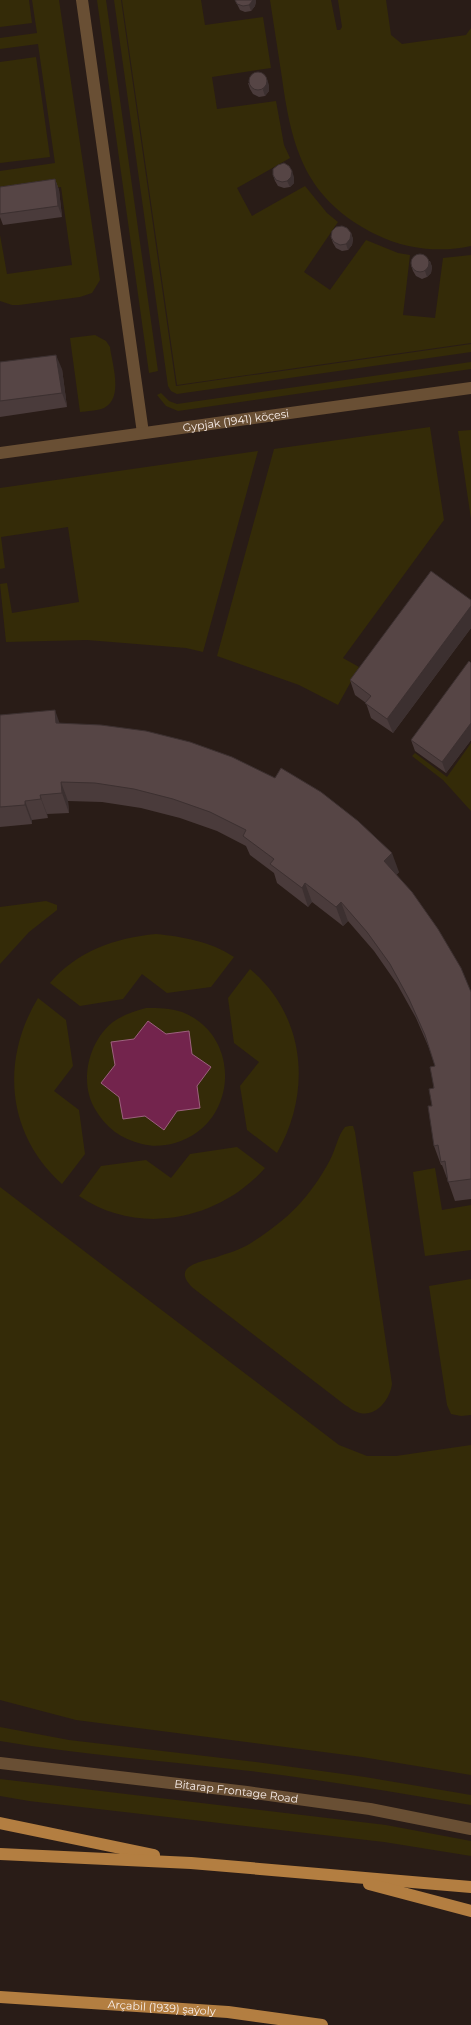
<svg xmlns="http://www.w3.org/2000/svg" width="471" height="2025" font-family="Montserrat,sans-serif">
<rect width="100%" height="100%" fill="#291c17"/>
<g fill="#342b08" fill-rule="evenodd">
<path d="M0,0h29l3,23 -32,4z"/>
<path d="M32,0h27l41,280 -8,13 -12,4 -61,8h-7l-12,-4v-66l7,39 65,-9 -11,-78 -61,8v-24l55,-8 -17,-119 -38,5v-11l37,-5z"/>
<path d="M97,0h9l52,371 -9,2z"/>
<path d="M114,0h7l55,386 295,-42v8l-294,42 -6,-3 -3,-5z"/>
<path d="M122,0h79l4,25 58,-8 8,51 -59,9 5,32 59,-8 8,44 6,13 -53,30 15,28 53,-30 22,27 11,9 -34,50 26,18 36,-50 32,13 12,2 -7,60 32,3 8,-60 28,-3v88l-294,42z"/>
<path d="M270,0h61l6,30h3l2,-3 -4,-27h48l5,35 11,9 64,-9 5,-7v218c-31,7 -66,3 -94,-11 -71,-35 -85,-85 -95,-157 -4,-26 -8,-52 -12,-78z"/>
<path d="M36,57l14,100 -50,6v-101z"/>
<path d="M95,335l11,6 4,6c2,17 14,51 -6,61 -7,3 -17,3 -24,4l-10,-74z"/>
<path d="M471,362v7l-293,42 -12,-5 -9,-11 4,-2 8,8 8,3z"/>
<path d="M430,427l14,93 -101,138 16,9 -21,38 -39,-20 -82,-29 57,-207z"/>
<path d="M471,430v89l-13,-88z"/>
<path d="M258,451l-55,201 -17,-4 -99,-8 -81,2 -6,-58 7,-1 5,30 67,-11 -11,-75 -67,10 4,31 -5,1v-81z"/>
<path d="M471,743v68l-28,-31 -31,-24 3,-3 32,24z"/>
<path d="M46,901l11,4v5l-28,22 -29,32v-57z"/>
<path d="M156,934c27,3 54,7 78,23l-23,30 -44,6 -25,-19 -19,25 -43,7 -30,-23c27,-32 65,-45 106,-49z"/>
<path d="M250,969c56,47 62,123 27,184l-30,-23 -7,-44 19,-24 -25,-19 -6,-45z"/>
<path d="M38,998l28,22 7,46 -19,25 25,19 6,44 -23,30c-55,-49 -62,-123 -24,-186z"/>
<path d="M146,1008c12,0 24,0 36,4 61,24 56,113 -7,131 -11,3 -22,4 -33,1 -21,-5 -36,-16 -47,-35 -16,-27 -7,-67 18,-87 10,-7 21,-11 33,-14zM148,1021l62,46 -47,63 -18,-14 -22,3 -4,-22 -18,-14z"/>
<path d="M349,1126h4l2,6 37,252c-2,16 -17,35 -35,28 -4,-1 -8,-5 -12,-7l-152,-117c-23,-22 8,-26 24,-31 11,-4 23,-7 34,-14 36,-23 58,-44 79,-83 6,-11 7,-23 15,-33z"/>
<path d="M237,1147l28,21c-46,52 -126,69 -186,28l22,-30 45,-6 25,18 19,-24z"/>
<path d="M435,1168l7,42 29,-5v45l-46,6 -12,-84z"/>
<path d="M0,1187l339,258 28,11h29l75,-11v330l-109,-18 -286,-37 -76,-20z"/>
<path d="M471,1279v136l-10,1 -10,-2 -4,-9 -18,-119z"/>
<path d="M0,1727l69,13 187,22 109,15 106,18v10c-74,-12 -147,-25 -221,-34 -84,-10 -167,-16 -250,-30z"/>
<path d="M0,1779l386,46 85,16v15l-87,-14 -355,-41 -29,-5z"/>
</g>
<path fill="#73244d" stroke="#9c617d" d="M148,1021l18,13 23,-3 3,23 19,13 -14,19 3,22 -23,3 -13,19 -19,-14 -22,3 -4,-22 -18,-14 14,-18 -4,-23 23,-3z"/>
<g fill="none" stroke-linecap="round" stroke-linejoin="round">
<g stroke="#694f34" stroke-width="12">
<path d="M82,0l61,433"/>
<path id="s1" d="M0,453l471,-65"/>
<path id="s2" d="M0,1763l247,29 123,17 101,20"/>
</g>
<g stroke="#b37e41" stroke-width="12">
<path d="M0,1823l154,32"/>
<path d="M0,1854l191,9 280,24"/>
<path d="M369,1884l102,27"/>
<path id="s3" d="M0,1997l228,15 94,13"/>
</g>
</g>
<g fill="#4a3b3b">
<path d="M235,0l21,1 -1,5 -4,5 -6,1 -5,-2z"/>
<path d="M248,83l21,2v6l-4,5 -6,1 -6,-3 -3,-5z"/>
<path d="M273,175l21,2v6l-4,4 -6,1 -6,-2 -3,-5z"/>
<path d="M55,179l4,11 3,27 -59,8 -3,-8v-30z"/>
<path d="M351,233l2,6 -1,6 -4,5 -6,1 -6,-3 -3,-5 -2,-6z"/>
<path d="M430,261l2,6 -1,6 -4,4 -5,2 -6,-3 -3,-5 -2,-6z"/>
<path d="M0,362l62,7 5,38 -67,10z"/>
<path d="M471,600v28l-78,105 -22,-15 -5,-15 -11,-8 -5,-15z"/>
<path d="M471,663v77l-25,33 -31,-22 -4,-11z"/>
<path d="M0,715l59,8 340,149 -3,3 75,117v207l-16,2 -7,-20 -6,-16h-1l-7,-19 -2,-40 3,-40 -6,-18 -13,-30 -19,-34 -23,-33 -26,-30 -5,5 -31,-24 -4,5 -31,-24 -3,-10 -24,-18 -4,-9 -29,-15 -37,-13 -39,-10 -39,-6 -34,-1 1,12 -22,1 1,4 -16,2v4l-32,3z"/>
</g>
<g fill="#3c3030">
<path d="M253,0h3v1l-1,5 -4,5 -2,-6z"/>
<path d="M267,79l2,6v6l-4,5 -2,-6z"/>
<path d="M292,171l2,6v6l-4,4 -3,-6z"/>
<path d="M55,179l4,11 3,27 -4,-11z"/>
<path d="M351,233l2,6 -1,6 -4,5 -2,-6z"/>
<path d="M430,261l2,6 -1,6 -4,4 -2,-6z"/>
<path d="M56,355l6,14 5,38 -5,-14z"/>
<path d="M471,606v22l-78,105 -6,-14z"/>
<path d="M55,710l7,20 -6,-7z"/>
<path d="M471,723v17l-25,33 -4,-11z"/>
<path d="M61,782l7,19 1,12 -7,-20z"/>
<path d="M40,795l7,19 1,4 -7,-19z"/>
<path d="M25,801l7,19v4l-7,-19z"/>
<path d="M392,853l7,19 -8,8 -7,-19z"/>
<path d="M305,883l7,19 -4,5 -6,-19z"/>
<path d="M341,902l7,19 -5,5 -7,-19z"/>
</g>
<g fill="#564545" stroke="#3c3030">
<path d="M235,0h18l-4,5 -6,1 -6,-2z"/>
<circle cx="258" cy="81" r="9"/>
<path d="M284,163l5,3 3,5 -1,6 -4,4 -5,1 -6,-2 -3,-5v-6l5,-4z"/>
<path d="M55,179l3,27 -58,8v-27z"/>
<path d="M342,226l5,2 4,5 -1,6 -4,5 -6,1 -6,-3 -3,-5 1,-6 4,-4z"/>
<circle cx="420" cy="263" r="9"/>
<path d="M56,355l6,38 -62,8v-39z"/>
<path d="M431,571l40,29v6l-84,113 -22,-16 6,-7 -21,-16z"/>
<path d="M469,661l2,2v60l-29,39 -31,-22z"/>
<path d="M55,710l1,13 45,2 45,6 44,11 42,15 43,21 6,-10 40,24 37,29 34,32 -8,8 28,31 26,37 23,39 10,24v187l-23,3 -3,-21 -4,1 -3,-17 -4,1 -6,-40h4l-3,-17 5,-1 -4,-21 5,-1 -10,-31 -16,-36 -19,-35 -23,-32 -26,-30 -5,5 -31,-24 -3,5 -32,-24 4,-5 -31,-23 3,-6 -36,-18 -37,-13 -39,-10 -39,-6 -34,-1 1,11 -22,2 1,4 -16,2v4l-25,2v-92z"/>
</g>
<g text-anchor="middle" stroke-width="3.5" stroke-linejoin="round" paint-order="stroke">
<g font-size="11" fill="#faf0ed" stroke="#1f130e">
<text dy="4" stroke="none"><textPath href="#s1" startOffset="238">Gypjak (1941) köçesi</textPath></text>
<text dy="4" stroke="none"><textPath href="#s2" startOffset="238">Bitarap Frontage Road</textPath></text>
<text dy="4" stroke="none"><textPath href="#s3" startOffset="162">Arçabil (1939) şaýoly</textPath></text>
</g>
</g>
</svg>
